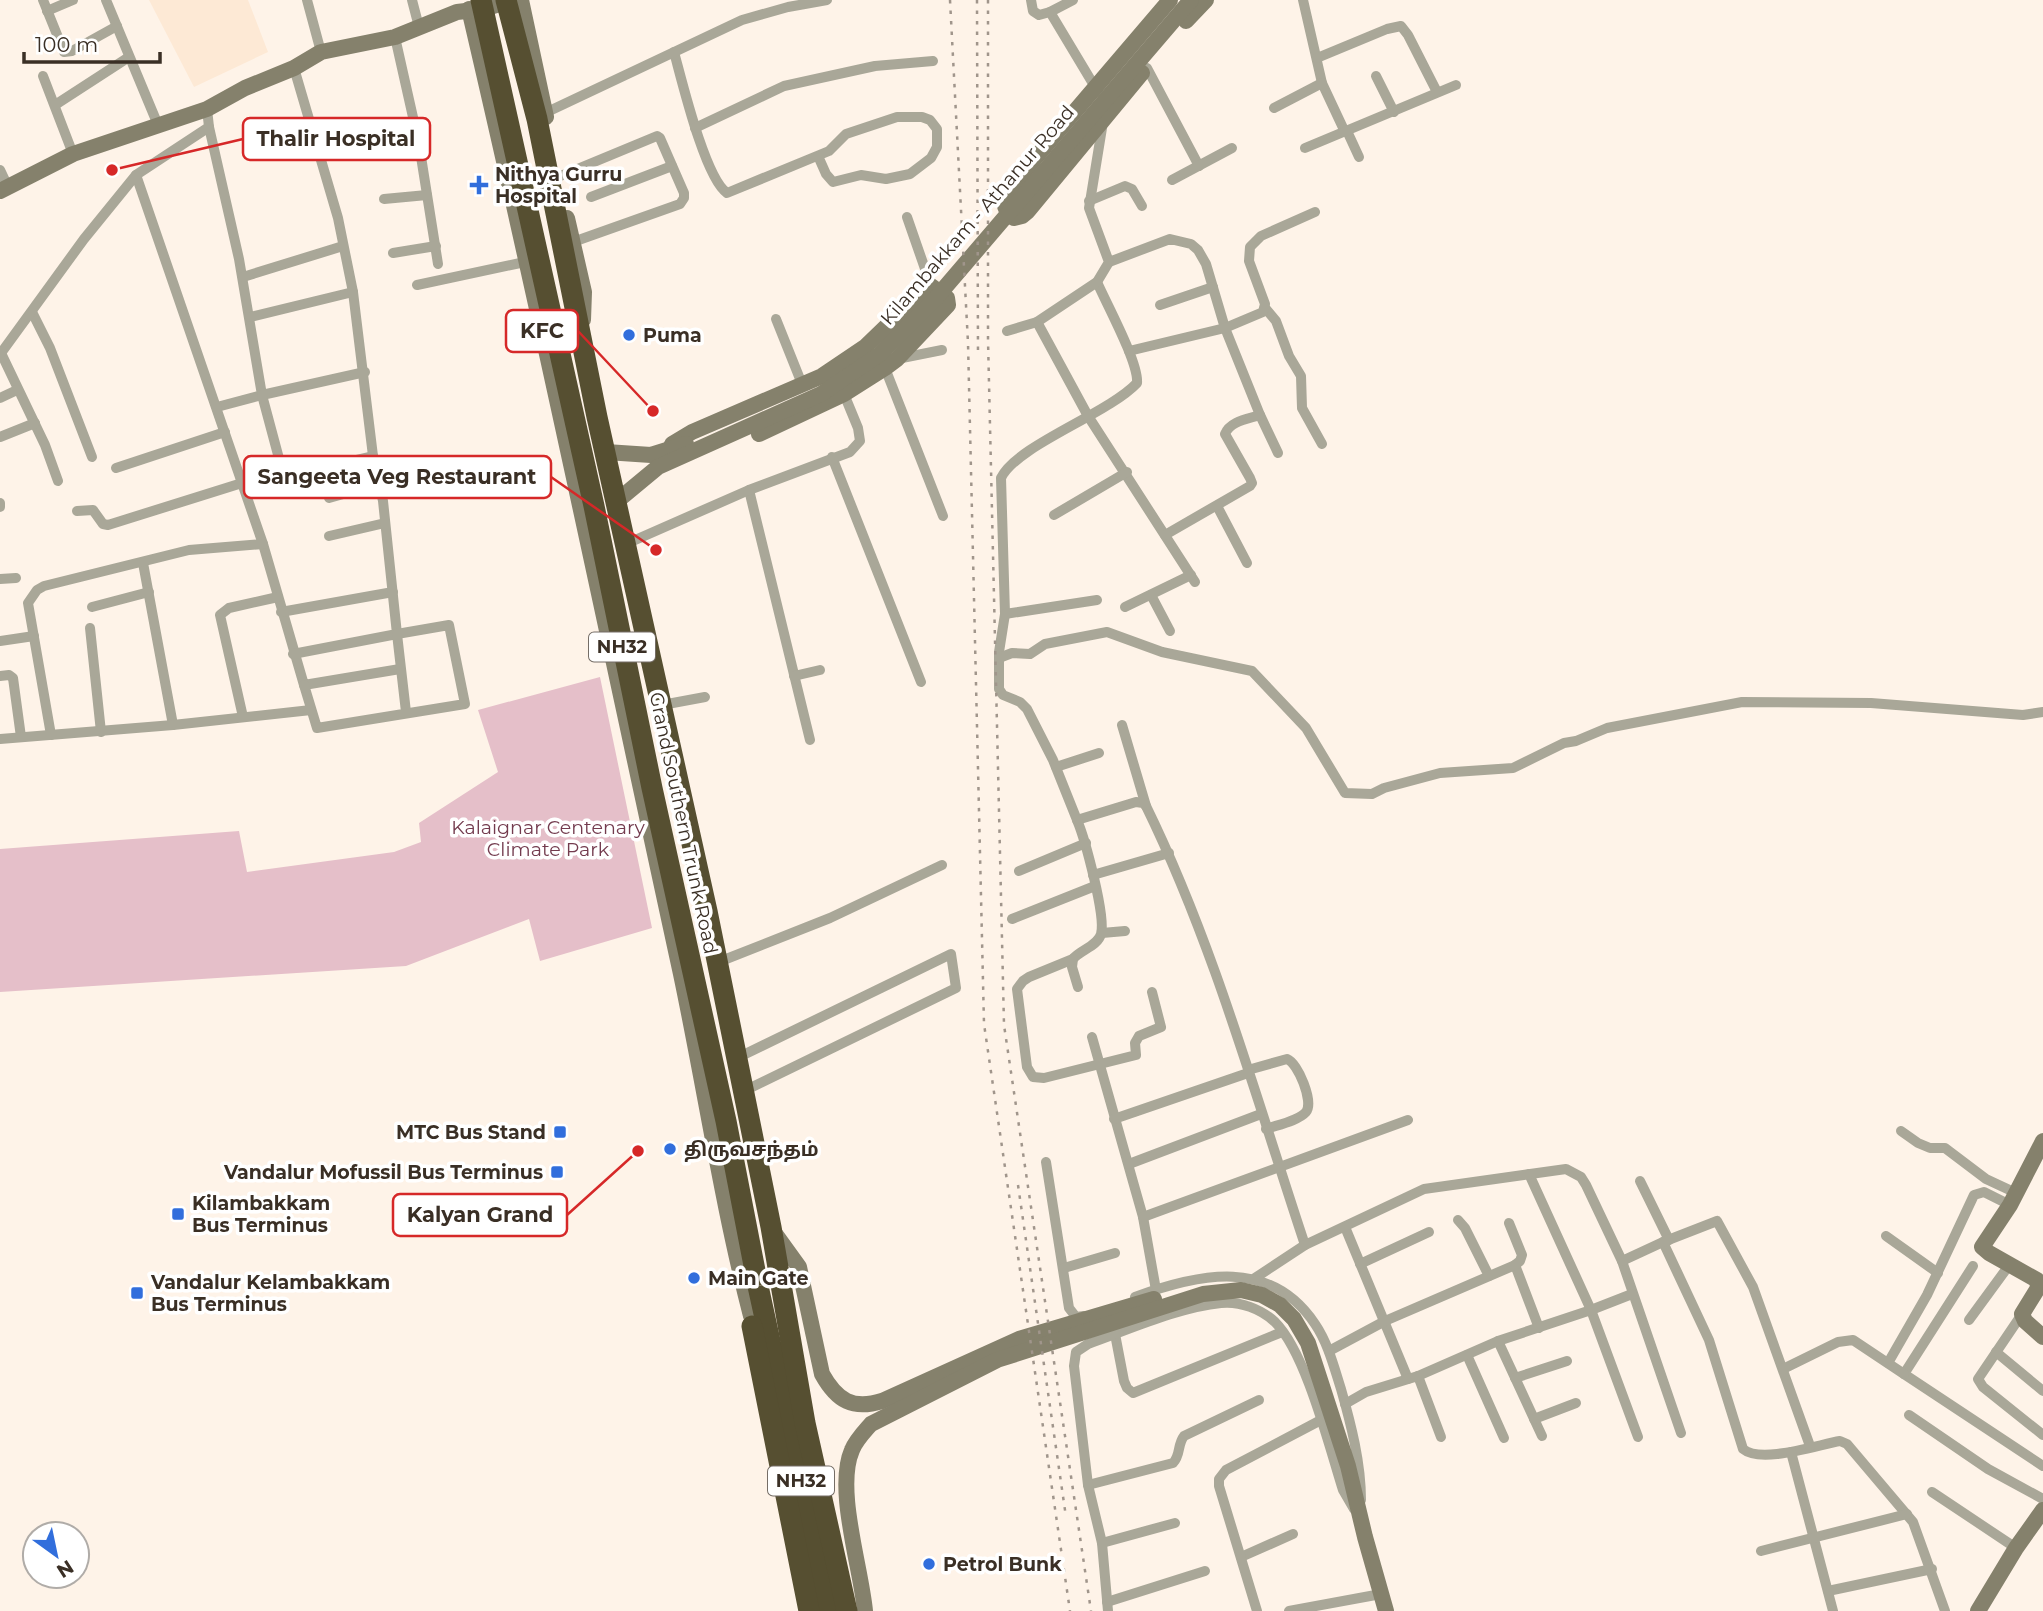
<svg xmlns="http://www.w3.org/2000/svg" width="2043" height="1611" font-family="Montserrat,'Noto Sans Tamil',sans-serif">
<rect width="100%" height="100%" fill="#fef3e8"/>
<path fill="#fde9d5" d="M149,0h99l20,52 -74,35z"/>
<path fill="#e5bfc9" d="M600,677l52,251 -112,33 -11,-42 -123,47 -406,26v-143l239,-18 8,41 147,-20 27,-10 -2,-19 79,-51 -20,-62z"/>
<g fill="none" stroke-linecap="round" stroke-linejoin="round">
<g stroke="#a9a798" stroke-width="10">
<path d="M43,0l21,52 8,-1 45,-25"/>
<path d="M106,0l52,125"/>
<path d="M307,0l14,52"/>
<path d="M412,0l7,27"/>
<path d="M1031,0l2,11 6,4 11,-3 48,80"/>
<path d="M1303,0l19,83 22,47"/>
<path d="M47,11l26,-11"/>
<path d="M1050,12l23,-12"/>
<path d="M395,37l24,107 19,120"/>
<path d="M674,52c8,29 31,126 53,141l102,-42 17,-17 51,-17h25l8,3 7,9v18l-6,11 -21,16 -24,5 -25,-4 -28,7 -7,-8 -8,-18"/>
<path d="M1317,58l70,-29 14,-3 7,9 29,57"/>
<path d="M1147,68l52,98"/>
<path d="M43,76l30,78"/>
<path d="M1376,76l18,36"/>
<path d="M55,105l74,-48"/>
<path d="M1274,108l48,-25"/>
<path d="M545,113l197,-93 46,-13 39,-7"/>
<path d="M209,127l30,132 23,136 -45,12"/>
<path d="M695,128l89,-42 91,-20 58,-5"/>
<path d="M1347,131l12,26"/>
<path d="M1305,148l151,-63"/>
<path d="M378,151l41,-7"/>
<path d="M0,170l8,17"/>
<path d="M136,175l127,369 41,141 96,-16"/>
<path d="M558,177l99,-41 3,2 24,55v5l-4,6 -107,38"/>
<path d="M1172,180l60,-32"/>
<path d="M591,197l81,-31"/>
<path d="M384,199l43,-4"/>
<path d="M1089,201l36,-15 7,3 10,17"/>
<path d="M907,217l24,69"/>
<path d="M393,253l43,-7"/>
<path d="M1109,262l61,-23 21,5 7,6 8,14 19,64 35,87 18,38"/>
<path d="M243,277l100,-31"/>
<path d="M1097,282c9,21 42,81 40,101 -29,31 -120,62 -136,95l4,136 -6,38v37l4,6 17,7 7,7 26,51 24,60 59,-18 7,1 3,3c68,139 110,292 159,439"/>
<path d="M417,285l108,-23"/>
<path d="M1160,305l53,-18"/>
<path d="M1266,309l10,12 13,35 12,20 1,32 20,36"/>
<path d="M32,312l18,36 42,109"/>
<path d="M250,317l103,-25"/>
<path d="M776,319l26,65"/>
<path d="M1037,322l51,94 107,166"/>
<path d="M1007,331l30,-9 60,-40 12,-20 -20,-54 14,-86"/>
<path d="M0,351l45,94 13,36"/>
<path d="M1129,351l96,-23 38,-16 2,-8 -16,-43 1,-14 11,-11 54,-24"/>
<path d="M1,353l83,-114 52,-64 73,-48 -2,-18"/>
<path d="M897,359l45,-9"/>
<path d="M885,368l58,148"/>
<path d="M365,372l-103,23 19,71 6,10 86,-20"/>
<path d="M0,398l17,-8"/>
<path d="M0,437l35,-14"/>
<path d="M832,457l89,225"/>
<path d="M116,468l109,-36"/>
<path d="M749,490l61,250"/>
<path d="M329,498l50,-14"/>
<path d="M0,503v4"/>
<path d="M1217,506l30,57"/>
<path d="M77,511l16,-1 10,14 5,1 134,-42"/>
<path d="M1054,515l73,-43"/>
<path d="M1165,535l85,-49 2,-3 -2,-5 -25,-44c5,-13 23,-15 35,-19"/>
<path d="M329,536l56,-13"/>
<path d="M626,544l123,-54 101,-38 10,-11 -2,-13 -14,-34"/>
<path d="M143,563l30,162"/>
<path d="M0,579l16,-1"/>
<path d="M1151,595l19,36"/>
<path d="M92,607l57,-15"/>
<path d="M1125,607l66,-32"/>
<path d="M281,612l112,-20"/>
<path d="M1005,614l92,-14"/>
<path d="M90,628l11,104"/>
<path d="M0,641l34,-5"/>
<path d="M293,654l104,-20 -14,-133 -10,-45 -20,-164 -15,-74 -44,-150"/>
<path d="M999,658l13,-5 18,1 15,-10 62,-12 55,20 90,19 54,57 39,65 27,1 12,-6 56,-15 73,-5 51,-25 12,-2 31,-13 135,-26 129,1 152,12 20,-3"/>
<path d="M0,676l9,-1 4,3 8,59"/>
<path d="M794,676l26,-6"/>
<path d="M304,685l13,43 148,-24 -16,-79 -52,9 9,78"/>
<path d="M662,705l43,-8"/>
<path d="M243,717l-23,-102 9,-7 49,-11"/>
<path d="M1122,725l24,81"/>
<path d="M51,735l-23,-132 9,-13 7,-4 145,-36 74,-6"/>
<path d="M0,739l173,-14 138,-15"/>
<path d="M1056,767l43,-14"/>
<path d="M1077,820c8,19 29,96 24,114 -3,12 -21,16 -28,25l-1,8 6,20"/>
<path d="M1019,871l67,-28"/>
<path d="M1093,875l76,-22"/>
<path d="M1012,919l83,-33"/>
<path d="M1102,933l23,-2"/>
<path d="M1073,959l-44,18 -6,4 -6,8 10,78 6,10 11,1 92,-23 -1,-12 4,-7 22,-9 -9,-35"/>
<path d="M716,963l114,-45 112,-53"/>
<path d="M1092,1037l51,180 13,73"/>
<path d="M737,1058l214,-104 5,34 -212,103"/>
<path d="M1248,1070l39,-11c11,4 27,43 19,53 -8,9 -29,13 -40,17"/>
<path d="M1114,1119l134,-46"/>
<path d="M1901,1131l17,12 12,5h15l41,31 30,14"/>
<path d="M1046,1162l23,146 7,9 8,-1"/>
<path d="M1129,1164l132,-50"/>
<path d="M1529,1174l62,136 47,127"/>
<path d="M1640,1181l29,59"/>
<path d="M1143,1217l265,-97"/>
<path d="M1458,1220l7,8 24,48"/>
<path d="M1345,1227l63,152"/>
<path d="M1886,1236l52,37"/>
<path d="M1663,1242l46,98 34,109c18,15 74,-4 97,-8l7,3 66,78 32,89"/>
<path d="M1622,1261l59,172"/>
<path d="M1360,1264l69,-32"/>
<path d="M1515,1265l24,63"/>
<path d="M1973,1266l-69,108 139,92"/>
<path d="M1064,1268l51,-15"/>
<path d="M1255,1278l50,-33 119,-56 142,-20 15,8 5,8 36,76 41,-19 54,-21 36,66 57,159"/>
<path d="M1135,1297c65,-24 136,-39 180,27 13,19 19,43 26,65 10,35 20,74 20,111"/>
<path d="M2022,1314l-44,65 5,8 60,48"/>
<path d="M1969,1320l41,-56"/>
<path d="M1115,1334l9,47 3,7 6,5 149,-61"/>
<path d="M1498,1341l44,95"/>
<path d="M1329,1351l56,-30 130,-56 5,-4 2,-6 -13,-32"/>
<path d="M1996,1352l47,39"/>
<path d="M1467,1355l37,83"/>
<path d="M1888,1363l39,-68 47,-100 10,-3 26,13"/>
<path d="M1783,1369l55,-27 15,-2 51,34"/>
<path d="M1418,1376l23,61"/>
<path d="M1515,1378l52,-17"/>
<path d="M1345,1404l21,-12 52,-16 80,-35 93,-31 41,-16"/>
<path d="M1909,1415l79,54 55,30"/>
<path d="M1534,1419l42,-16"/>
<path d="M1791,1452l42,159"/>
<path d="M1088,1485l85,-22c8,-8 4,-18 11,-27l75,-36"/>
<path d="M1932,1492l84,56"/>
<path d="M1102,1543l73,-20"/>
<path d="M1761,1551l146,-37"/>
<path d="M1241,1557l52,-23"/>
<path d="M1828,1591l104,-22"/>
<path d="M1107,1602l98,-31"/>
<path d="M1108,1611l-6,-68 -14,-58 -14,-119 2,-14 12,-8c40,-14 91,-37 133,-41 19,-2 40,6 54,19 31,31 54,124 68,168l11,19"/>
<path d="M1257,1611l-38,-125v-7l7,-9 95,-50"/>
<path d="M1289,1611l92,-17"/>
</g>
<g stroke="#85816c" stroke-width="16">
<path d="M521,0l25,117"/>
<path d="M469,9c75,321 142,643 212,965 24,114 41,230 70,342"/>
<path d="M1186,21l20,-21"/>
<path d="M1142,73l-114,138 -6,5 -8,2c-9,-6 -11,-14 -8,-24l30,-37 134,-157"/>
<path d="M0,191l73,-37 134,-45 38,-21 49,-20 27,-16 74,-15 62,-25 26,-3 23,-7"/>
<path d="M567,218l17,74 -1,28"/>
<path d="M672,444l20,-12 130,-56 43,-29 59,-57 7,-4 16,12 1,7 -51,54 -12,9 -41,26 -85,40"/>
<path d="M606,452l45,3 35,-11"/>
<path d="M617,501l41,-34 163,-73 59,-40 55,-55 256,-299"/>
<path d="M2043,1141l-33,64 -28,42 7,6 48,27 1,8 -16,26 3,7 18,16"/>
<path d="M773,1231l26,36 23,107c15,27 31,36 60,27l137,-62 135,-40"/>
<path d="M865,1611c-4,-44 -30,-122 -13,-161 4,-10 12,-18 19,-26l126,-64 206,-66 38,-4 21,5 18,10 14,14 14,24 40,123 17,71 21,74"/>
<path d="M1978,1611l38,-63 27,-38"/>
</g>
<g stroke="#564f31" stroke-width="21">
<path d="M481,0l113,506 58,282 74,333 32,165 71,325"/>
<path d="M506,0l31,119 60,298 110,494 64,316 34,196 42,188"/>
<path d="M752,1326l57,285"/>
</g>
<g stroke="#a0958b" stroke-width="2.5" stroke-dasharray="3.5 7" stroke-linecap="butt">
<path d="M950,0l18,343 16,681 86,587"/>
<path d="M977,0l1,357"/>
<path d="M988,0v340l16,685 87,586"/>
<path d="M1018,1185l48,332"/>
</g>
</g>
<g fill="#316edc" stroke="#fff" stroke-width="2.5">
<path d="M475.5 174.5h7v7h7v7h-7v7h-7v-7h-7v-7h7z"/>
<circle cx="629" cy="335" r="7"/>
<rect x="553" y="1125" width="14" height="14" rx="3.5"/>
<circle cx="670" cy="1149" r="7"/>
<rect x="550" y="1165" width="14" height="14" rx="3.5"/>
<rect x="171" y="1207" width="14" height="14" rx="3.5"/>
<circle cx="694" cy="1278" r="7"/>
<rect x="130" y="1286" width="14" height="14" rx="3.5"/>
<circle cx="929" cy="1564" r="7"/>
</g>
<g text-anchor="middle" stroke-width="7" stroke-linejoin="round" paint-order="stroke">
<g fill="#fff" stroke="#756d66" stroke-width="2">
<rect x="589" y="632.5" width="66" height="29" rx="5"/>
<rect x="768" y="1466.5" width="66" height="29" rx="5"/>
</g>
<g font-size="18" font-weight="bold" fill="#3a2f25">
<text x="622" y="653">NH32</text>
<text x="801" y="1487">NH32</text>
</g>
<g font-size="19" font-weight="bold" fill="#3a2f25" stroke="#fff" text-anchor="start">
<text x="495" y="181">Nithya Gurru<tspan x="495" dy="22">Hospital</tspan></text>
<text x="643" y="342">Puma</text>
<text x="546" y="1139" text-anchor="end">MTC Bus Stand</text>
<text x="684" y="1156">திருவசந்தம்</text>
<text x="543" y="1179" text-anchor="end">Vandalur Mofussil Bus Terminus</text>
<text x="192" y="1210">Kilambakkam<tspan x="192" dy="22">Bus Terminus</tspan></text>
<text x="708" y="1285">Main Gate</text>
<text x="151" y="1289">Vandalur Kelambakkam<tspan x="151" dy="22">Bus Terminus</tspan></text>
<text x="943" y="1571">Petrol Bunk</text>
</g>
<g font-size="19" fill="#3a2f25" stroke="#fff">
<text transform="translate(977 215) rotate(-49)" y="7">Kilambakkam - Athanur Road</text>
<text transform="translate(684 823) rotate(78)" y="7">Grand Southern Trunk Road</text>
</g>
<g font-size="19" fill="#733b4e" stroke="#fff">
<text x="548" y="834">Kalaignar Centenary<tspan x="548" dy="22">Climate Park</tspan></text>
</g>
</g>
<path fill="none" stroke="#d62828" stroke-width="2.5" d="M112 170L243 139M653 411L578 331M656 550L551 477M638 1151L567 1215"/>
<g fill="#d62828" stroke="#fff" stroke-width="2.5">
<circle cx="112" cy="170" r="7"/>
<circle cx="653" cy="411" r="7"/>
<circle cx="656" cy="550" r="7"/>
<circle cx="638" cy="1151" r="7"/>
</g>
<g fill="#fff" stroke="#d62828" stroke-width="2.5">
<rect x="243" y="118" width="187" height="42" rx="7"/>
<rect x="506" y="310" width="72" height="42" rx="7"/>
<rect x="244" y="456" width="307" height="42" rx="7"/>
<rect x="393" y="1194" width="174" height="42" rx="7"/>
</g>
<g font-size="21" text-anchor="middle" font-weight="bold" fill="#3a2f25">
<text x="336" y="146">Thalir Hospital</text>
<text x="542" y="338">KFC</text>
<text x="397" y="484">Sangeeta Veg Restaurant</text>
<text x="480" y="1222">Kalyan Grand</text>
</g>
<g transform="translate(56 1555) rotate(147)"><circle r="33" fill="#ffffff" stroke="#b0aca8" stroke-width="2"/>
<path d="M0-5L12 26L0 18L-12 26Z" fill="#316edc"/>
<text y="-10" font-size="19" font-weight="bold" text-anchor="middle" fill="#3a2f25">N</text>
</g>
<path d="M24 52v10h136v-10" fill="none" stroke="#3a2f25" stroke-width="3.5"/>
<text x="35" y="52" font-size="21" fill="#3a2f25" stroke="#ffffff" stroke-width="5" paint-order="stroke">100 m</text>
</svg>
